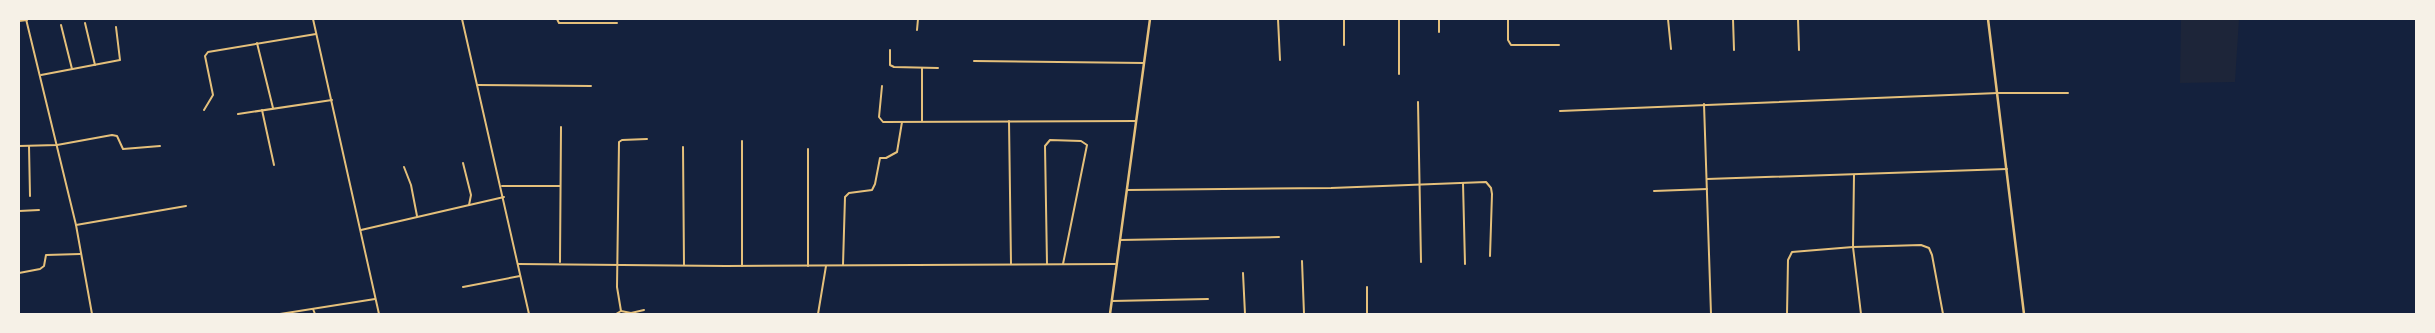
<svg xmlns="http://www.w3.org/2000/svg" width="2435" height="333" font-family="Helvetica,sans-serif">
<rect width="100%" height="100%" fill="#14213d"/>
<path fill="#1d2539" d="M2181,19h58l-4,63 -55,1z"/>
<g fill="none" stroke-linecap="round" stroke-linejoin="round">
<g stroke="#e5c07b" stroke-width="2">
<path d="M26,19l50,206 16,89"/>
<path d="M313,19l66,295"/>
<path d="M462,19l67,295"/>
<path d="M557,19l2,4h58"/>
<path d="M1278,19l2,41"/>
<path d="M1344,19v26"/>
<path d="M1439,19v13"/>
<path d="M1508,19v21l3,5h48"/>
<path d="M1668,19l3,30"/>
<path d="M1733,19l1,31"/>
<path d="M1798,19l1,31"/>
<path d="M19,21l8,-1"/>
<path d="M85,23l10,42"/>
<path d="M61,25l11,44"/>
<path d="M917,30l1,-11"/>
<path d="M257,43l16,65"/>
<path d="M890,50v15l4,2 44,1"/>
<path d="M974,61l170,2"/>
<path d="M922,68v53"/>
<path d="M1399,74v-55"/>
<path d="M41,75l79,-15 -4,-33"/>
<path d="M477,85l114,1"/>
<path d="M882,86l-3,31 4,5 253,-1"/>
<path d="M1418,102l3,160"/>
<path d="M1704,104l7,210"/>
<path d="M204,110l9,-15 -8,-39 3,-4 108,-18"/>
<path d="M262,110l12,55"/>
<path d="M1560,111l438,-18h70"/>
<path d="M238,114l94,-14"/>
<path d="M1009,121l2,143"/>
<path d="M742,141v125"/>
<path d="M19,146l38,-1 55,-10 5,1 6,13 37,-3"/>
<path d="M29,146l1,50"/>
<path d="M683,147l1,118"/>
<path d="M808,149v117"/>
<path d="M463,163l8,32 -2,10"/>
<path d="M404,167l7,18 6,31"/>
<path d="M1854,175l-1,72 8,67"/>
<path d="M1707,179l300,-10"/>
<path d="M1463,183l2,81"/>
<path d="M502,186h58"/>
<path d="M1127,190l204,-2 155,-6 5,6 1,6 -2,62"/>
<path d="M1654,191l53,-2"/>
<path d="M19,211l20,-1"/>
<path d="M76,225l110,-19"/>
<path d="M361,230l143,-33"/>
<path d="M1120,240l159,-3"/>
<path d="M1302,261l2,53"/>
<path d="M560,262l1,-135"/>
<path d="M518,264l208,2 389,-2"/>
<path d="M1047,264l-2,-118 5,-6 31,1 6,4 -24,119"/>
<path d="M843,265l2,-68 4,-4 23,-3 3,-6 5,-26h6l11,-6 5,-30"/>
<path d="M19,273l21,-4 4,-3 2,-11 34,-1"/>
<path d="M1243,273l2,41"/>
<path d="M463,287l57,-11"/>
<path d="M1367,287v27"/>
<path d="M1112,301l96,-2"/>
<path d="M313,309l2,5"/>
<path d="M644,310l-13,3 -10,-2 -4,-24 2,-145 3,-2 25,-1"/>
<path d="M280,314l95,-15"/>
<path d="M616,314l5,-3"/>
<path d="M818,314l8,-48"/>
<path d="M1787,314l1,-54 4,-8 61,-5 68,-2 8,3 3,7 11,59"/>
</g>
<g stroke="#e5c07b" stroke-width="2.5">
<path d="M1988,19l36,295"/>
<path d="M1110,314l40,-295"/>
</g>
</g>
<rect width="2435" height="333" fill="none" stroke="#f6f1e7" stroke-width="40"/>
</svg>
